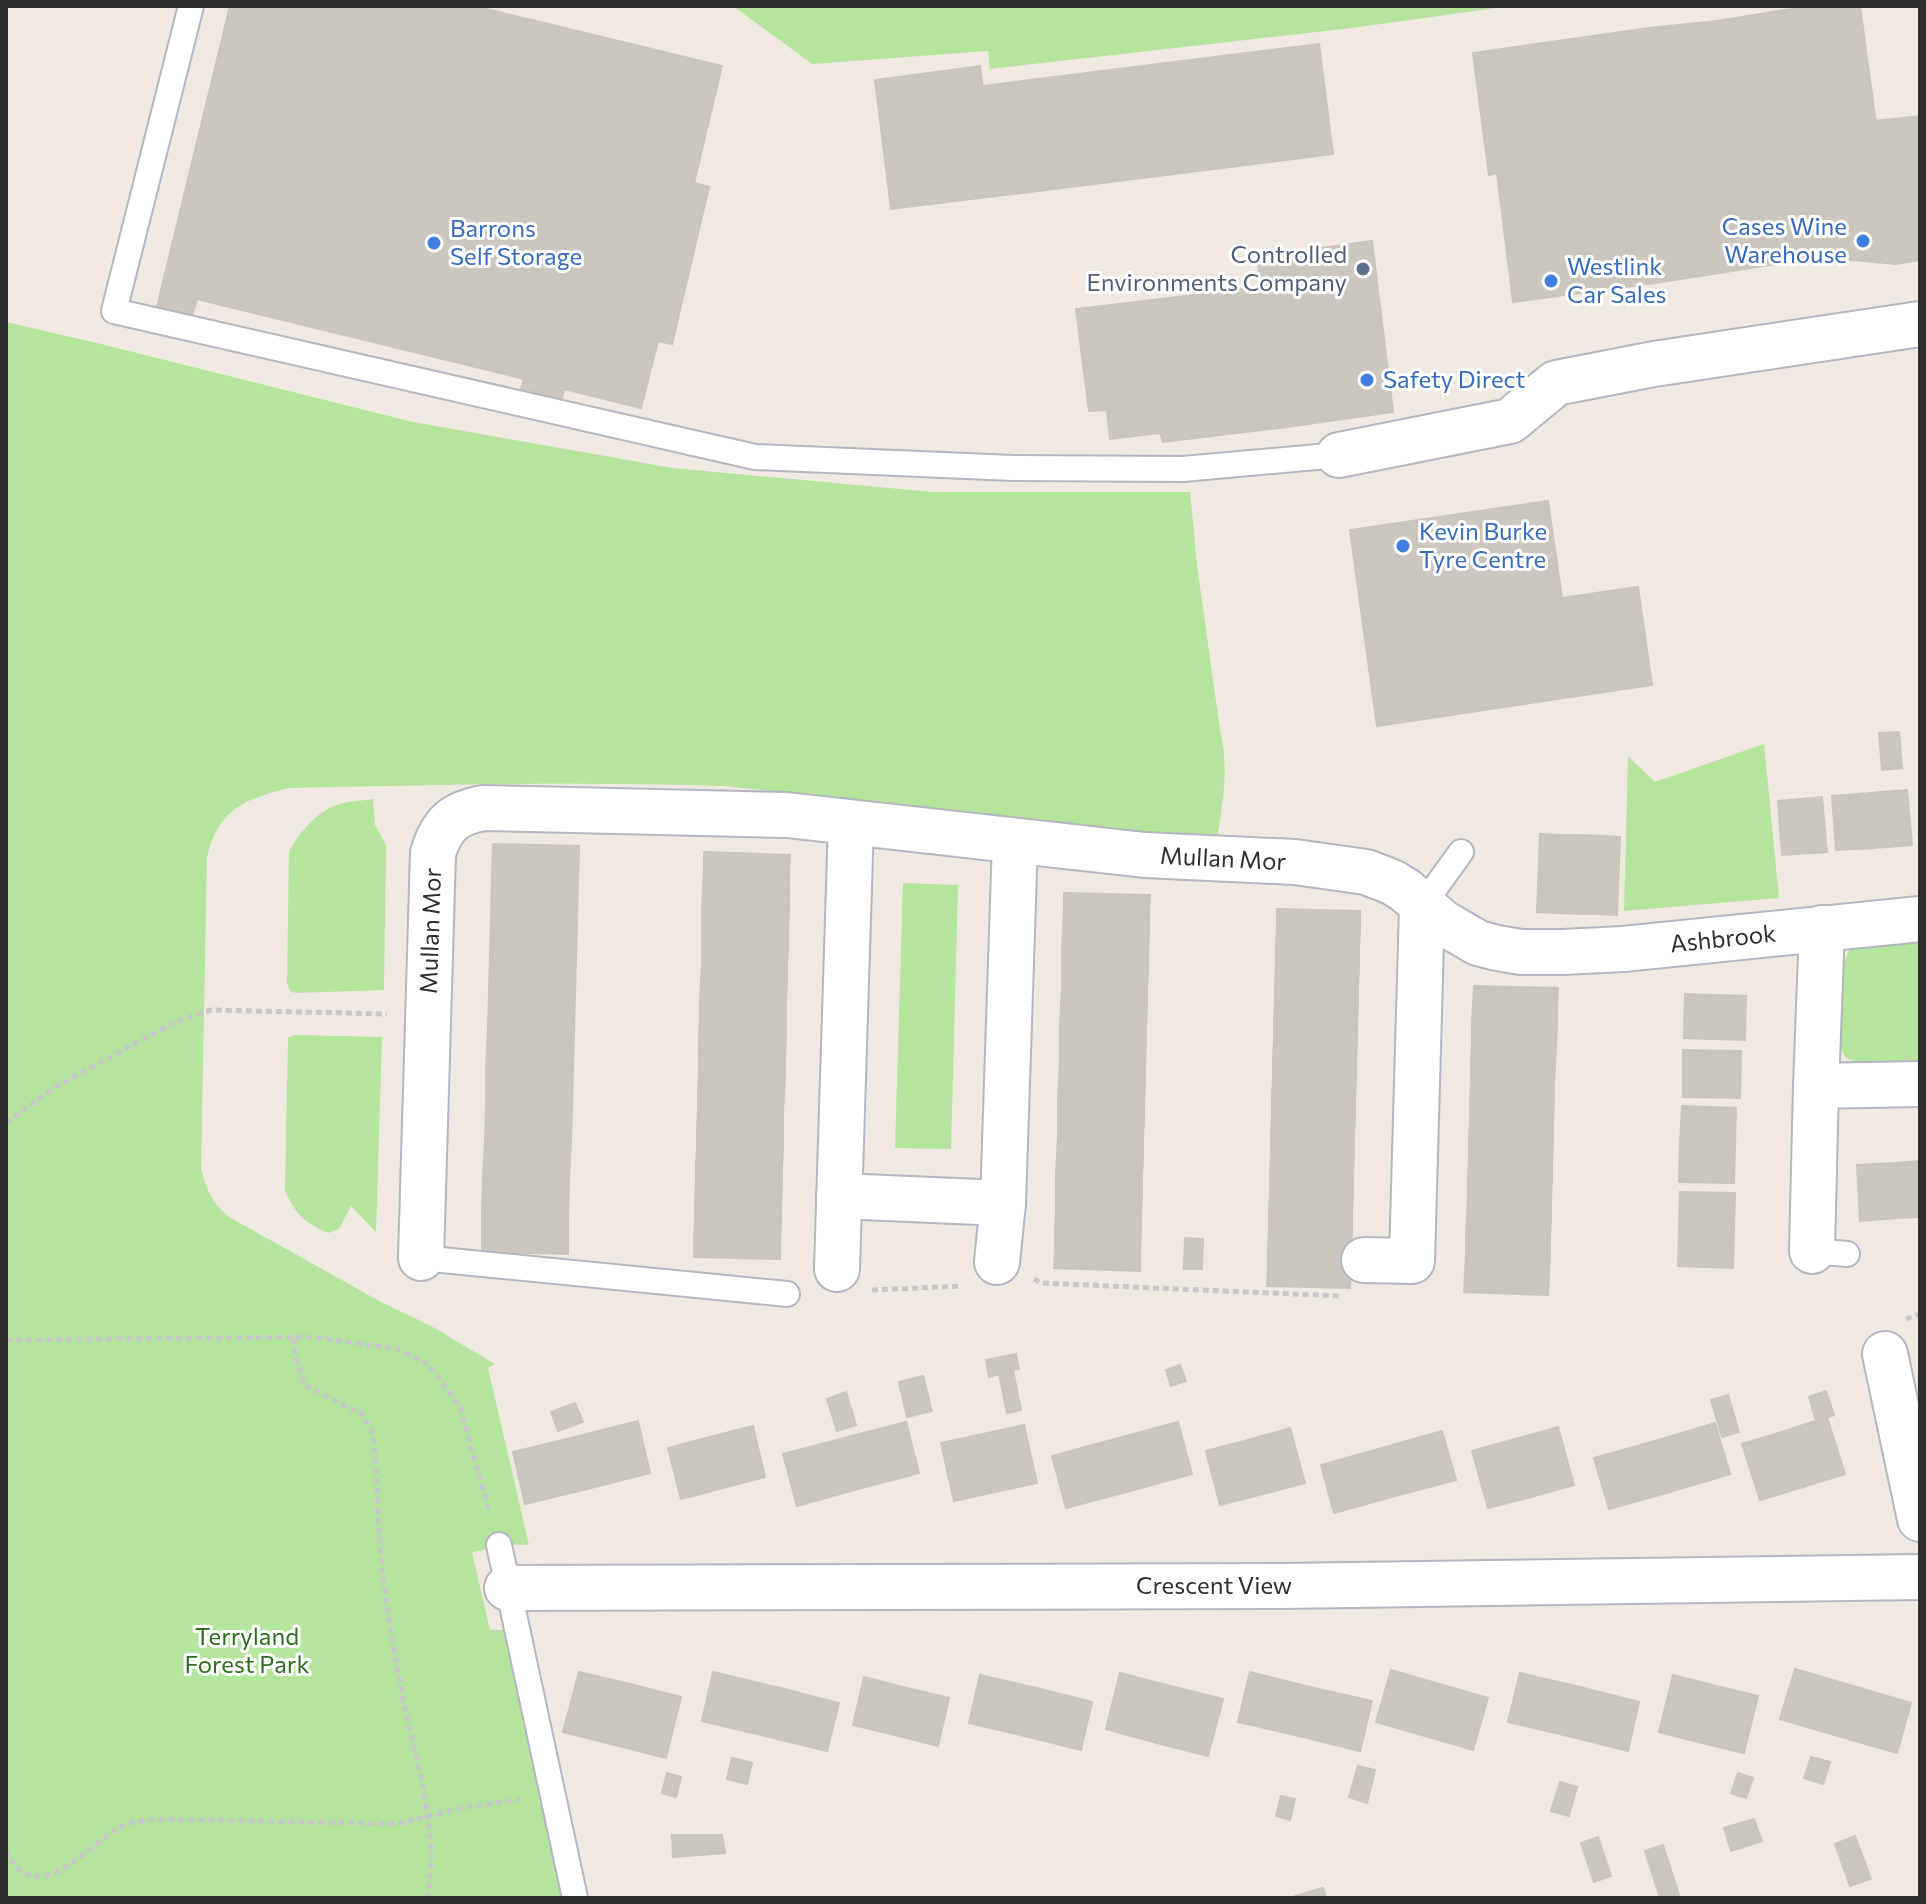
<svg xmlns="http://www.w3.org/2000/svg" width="1926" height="1904" font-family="Commissioner,sans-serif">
<rect width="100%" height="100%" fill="#efe9e1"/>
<g fill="#b6e59e">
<path d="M733,6h778l-159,22 -362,41 -2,-18 -176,13z"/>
<path d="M6,322l99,23 308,77 259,46 261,24h257l7,73 23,165c9,35 3,74 -3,110l-492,-54c-146,-5 -291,-1 -437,2 -43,11 -71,22 -81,70l-6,311c6,21 11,34 28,48l152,85 50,24 64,38 -7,4 41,177 -29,-1 -11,5 -17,3 18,78h17l58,268h-559z"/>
<path d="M1764,744l15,154 -155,13 4,-155 27,26z"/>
<path d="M373,799l2,26 11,20 -2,145 -88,3 -6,-2 -3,-8 2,-131c9,-18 26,-38 45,-46 12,-5 27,-5 39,-7z"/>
<path d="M903,883l55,2 -7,264 -56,-1z"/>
<path d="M1920,937v126c-18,0 -58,5 -73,-5 -12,-8 -11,-52 -10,-66 1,-15 7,-34 15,-46z"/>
<path d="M295,1035l87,2 -6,195 -25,-26 -12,23 -11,4c-24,-11 -32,-18 -43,-42l3,-153z"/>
</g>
<g fill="#cbc7bf" stroke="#cbc5ba" stroke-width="2">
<path d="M230,6h244l248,60 -28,117 15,4 -37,157 -14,-3 -17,67 -77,-19 -2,10 -41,-10 3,-10 -327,-80 -6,21 -35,-9z"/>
<path d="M1819,6h41l35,258 -73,-7 -37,-247z"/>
<path d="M1785,10l37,247 -167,26 -142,19 -16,-129 -8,2 -16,-122 176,-25 68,-7z"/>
<path d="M1319,44l14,110 -336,42 -14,-110z"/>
<path d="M980,66l17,130 -106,13 -16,-129z"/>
<path d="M1920,116v144l-25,4 -20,-143z"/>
<path d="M1372,241l21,171 -114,16 -22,-171z"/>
<path d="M1260,287l19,141 -116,14 -3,-9 -50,6 -3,-29 -18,1 -13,-102z"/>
<path d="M1548,501l14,97 76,-11 14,98 -275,41 -27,-196z"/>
<path d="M1899,732l3,36 -20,2 -3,-37z"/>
<path d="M1907,790l5,55 -38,3 -4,-55z"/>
<path d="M1870,793l4,55 -38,2 -4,-54z"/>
<path d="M1822,797l5,55 -45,3 -4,-54z"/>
<path d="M1540,834l20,1 -3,78 -20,-1z"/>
<path d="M1560,835h20l-3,79 -20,-1z"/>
<path d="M1580,835l20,1 -3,78h-20z"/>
<path d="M1600,836l20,1 -3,78 -20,-1z"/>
<path d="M493,844l86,2 -1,38 -86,-3z"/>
<path d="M704,852l86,3 -1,18 -85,-2z"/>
<path d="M704,871l85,2v19l-86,-3z"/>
<path d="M492,881l86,3 -1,37 -86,-3z"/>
<path d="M703,889l86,3v18l-87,-2z"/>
<path d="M1064,893l86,2 -1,19 -85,-2z"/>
<path d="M702,908l87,2 -1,18 -86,-2z"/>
<path d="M1277,909l83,2v19l-83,-2z"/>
<path d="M1064,912l85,2v19l-86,-2z"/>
<path d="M491,918l86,3 -1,37 -86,-3z"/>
<path d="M702,926l86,2v19l-86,-3z"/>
<path d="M1277,928l83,2 -1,19 -83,-2z"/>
<path d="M1063,931l86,2 -1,18 -86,-2z"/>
<path d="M702,944l86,3 -1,18 -85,-2z"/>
<path d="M1276,947l83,2v19l-83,-3z"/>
<path d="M1062,949l86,2v19l-86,-2z"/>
<path d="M490,955l86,3 -1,37 -86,-3z"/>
<path d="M702,963l85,2v19l-86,-2z"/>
<path d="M1276,965l83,3 -1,18 -83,-2z"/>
<path d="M1062,968l86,2 -1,19 -85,-2z"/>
<path d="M701,982l86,2 -1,18 -86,-2z"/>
<path d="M1275,984l83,2v19l-83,-2z"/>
<path d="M1474,986l84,2 -1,20 -84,-3z"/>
<path d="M1062,987l85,2v18l-86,-1z"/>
<path d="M489,992l86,3 -1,37 -86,-2z"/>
<path d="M1685,994l61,2 -1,44 -61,-2z"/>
<path d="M700,1000l86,2v18l-86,-2z"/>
<path d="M1275,1003l83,2 -1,19 -83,-2z"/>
<path d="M1473,1005l84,3v19l-85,-3z"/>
<path d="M1061,1006l86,1 -1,20 -86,-3z"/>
<path d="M700,1018l86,2v19l-87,-2z"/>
<path d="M1274,1022l83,2v19l-83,-2z"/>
<path d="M1060,1024l86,3v18l-86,-2z"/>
<path d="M1472,1024l85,3 -1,19 -84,-2z"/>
<path d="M488,1030l86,2 -1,37 -87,-2z"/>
<path d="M699,1037l87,2 -1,18 -86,-2z"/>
<path d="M1274,1041l83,2 -1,19 -83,-3z"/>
<path d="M1060,1043l86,2 -1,19 -85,-2z"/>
<path d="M1472,1044l84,2 -1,19 -84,-2z"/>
<path d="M1683,1050l58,1 -1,47 -57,-1z"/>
<path d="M699,1055l86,2v19l-86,-2z"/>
<path d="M1273,1059l83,3v19l-83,-3z"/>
<path d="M1060,1062l85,2v19l-86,-2z"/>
<path d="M1471,1063l84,2 -1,19 -83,-2z"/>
<path d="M486,1067l87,2 -1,37 -86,-2z"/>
<path d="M699,1074l86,2 -1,18 -86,-2z"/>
<path d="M1273,1078l83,3 -1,18 -83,-2z"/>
<path d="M1059,1081l86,2 -1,19 -86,-3z"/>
<path d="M1471,1082l83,2v19l-84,-2z"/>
<path d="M698,1092l86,2 -1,18 -85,-2z"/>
<path d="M1272,1097l83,2v19l-83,-2z"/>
<path d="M1058,1099l86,3v18l-86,-2z"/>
<path d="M1470,1101l84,2 -1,19 -83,-2z"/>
<path d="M486,1104l86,2 -1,37 -86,-2z"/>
<path d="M1682,1106l54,2 -1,38 -55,-2z"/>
<path d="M698,1110l85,2v19l-86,-2z"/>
<path d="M1272,1116l83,2 -1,19 -83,-2z"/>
<path d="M1058,1118l86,2 -1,19 -85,-2z"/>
<path d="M1470,1120l83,2v20l-84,-3z"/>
<path d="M697,1129l86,2v18l-86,-2z"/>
<path d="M1271,1135l83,2v19l-83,-2z"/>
<path d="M1058,1137l85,2v19l-86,-3z"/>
<path d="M1469,1139l84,3 -1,19 -83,-3z"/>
<path d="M485,1141l86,2 -2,37 -86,-2z"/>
<path d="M1680,1144l55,2 -1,37 -55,-1z"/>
<path d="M697,1147l86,2 -1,18 -86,-2z"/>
<path d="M1271,1154l83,2 -1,19 -83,-3z"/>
<path d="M1057,1155l86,3 -1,18 -86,-1z"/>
<path d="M1469,1158l83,3v19l-84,-3z"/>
<path d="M1920,1161v56l-21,1 -3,-55z"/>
<path d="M1896,1163l3,55 -39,3 -3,-56z"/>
<path d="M696,1165l86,2v19l-86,-2z"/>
<path d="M1270,1172l83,3v19l-83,-2z"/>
<path d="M1056,1175l86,1v19l-86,-2z"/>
<path d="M1468,1177l84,3 -1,19 -83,-2z"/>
<path d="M483,1178l86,2 -1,37 -86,-2z"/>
<path d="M696,1184l86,2 -1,18 -86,-2z"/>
<path d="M1270,1192l83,2 -1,18 -83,-2z"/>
<path d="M1680,1192l55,1 -1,37 -55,-1z"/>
<path d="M1056,1193l86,2 -1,19 -85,-2z"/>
<path d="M1468,1197l83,2v19l-84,-2z"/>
<path d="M695,1202l86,2v19l-86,-2z"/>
<path d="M1269,1210l83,2v19l-83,-2z"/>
<path d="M1056,1212l85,2v19l-86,-2z"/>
<path d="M482,1215l86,2v37l-86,-2z"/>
<path d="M1467,1216l84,2 -1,19 -84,-2z"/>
<path d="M695,1221l86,2 -1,18 -86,-2z"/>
<path d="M1269,1229l83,2 -1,19 -83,-2z"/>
<path d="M1679,1229l55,1 -1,38 -55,-2z"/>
<path d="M1055,1231l86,2 -1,18 -85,-2z"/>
<path d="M1466,1235l84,2v19l-84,-2z"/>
<path d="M1185,1238l18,1 -1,30h-18z"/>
<path d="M694,1239l86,2v18l-86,-2z"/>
<path d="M1268,1248l83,2v19l-83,-2z"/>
<path d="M1055,1249l85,2v20l-86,-3z"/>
<path d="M1466,1254l84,2 -1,19 -84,-2z"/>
<path d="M1268,1267l83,2 -1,19 -83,-2z"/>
<path d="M1465,1273l84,2 -1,20 -84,-3z"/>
<path d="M1016,1354l3,15 -6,1 8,40 -14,3 -8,-39 -10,3 -3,-17z"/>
<path d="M1180,1365l6,16 -15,5 -5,-16z"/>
<path d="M923,1376l9,35 -25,6 -8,-35z"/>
<path d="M1826,1391l8,24 -18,6 -7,-24z"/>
<path d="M846,1392l10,33 -19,6 -10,-32z"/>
<path d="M1728,1395l11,37 -17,5 -11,-37z"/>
<path d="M575,1403l8,19 -25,9 -7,-19z"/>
<path d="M1827,1417l18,57 -42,13 -18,-56z"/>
<path d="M638,1421l12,52 -63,16 -12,-52z"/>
<path d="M906,1422l13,51 -61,16 -14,-51z"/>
<path d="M1178,1422l14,52 -62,17 -15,-52z"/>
<path d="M1715,1423l15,51 -60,18 -15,-51z"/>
<path d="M1024,1425l13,58 -42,9 -12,-58z"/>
<path d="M753,1426l12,51 -42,11 -13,-51z"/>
<path d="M1558,1427l16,58 -43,12 -16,-58z"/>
<path d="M1290,1428l15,55 -42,11 -15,-54z"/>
<path d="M1442,1431l14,49 -61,16 -13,-48z"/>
<path d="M1785,1431l18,56 -43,13 -18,-56z"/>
<path d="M983,1434l12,58 -41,9 -13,-58z"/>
<path d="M575,1437l12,52 -62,15 -12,-52z"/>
<path d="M710,1437l13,51 -42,11 -13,-51z"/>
<path d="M844,1438l14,51 -61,17 -14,-52z"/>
<path d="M1115,1439l15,52 -64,17 -14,-52z"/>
<path d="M1515,1439l16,58 -43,11 -16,-57z"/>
<path d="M1248,1440l15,54 -43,11 -14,-54z"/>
<path d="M1655,1441l15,51 -61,17 -15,-51z"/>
<path d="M1382,1448l13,48 -61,17 -13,-48z"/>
<path d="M1795,1669l58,17 -15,50 -58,-17z"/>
<path d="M1391,1670l48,14 -14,52 -49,-14z"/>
<path d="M579,1672l51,12 -15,61 -52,-13z"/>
<path d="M713,1672l63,15 -11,49 -63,-15z"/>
<path d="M1250,1672l60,15 -11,49 -61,-14z"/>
<path d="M1120,1673l51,13 -14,57 -51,-14z"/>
<path d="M1520,1673l60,14 -12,49 -60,-14z"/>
<path d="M980,1675l56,13 -11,48 -56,-13z"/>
<path d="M1673,1675l43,11 -14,57 -43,-11z"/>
<path d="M864,1677l43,11 -12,47 -42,-10z"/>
<path d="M630,1684l51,13 -15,61 -51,-13z"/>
<path d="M1439,1684l49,14 -15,52 -48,-14z"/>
<path d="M1171,1686l52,13 -15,57 -51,-13z"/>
<path d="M1716,1686l42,10 -14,57 -42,-10z"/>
<path d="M1853,1686l58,17 -14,50 -59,-17z"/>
<path d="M776,1687l63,16 -12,48 -62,-15z"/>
<path d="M1310,1687l62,14 -12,50 -61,-15z"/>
<path d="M1580,1687l59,15 -11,49 -60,-15z"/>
<path d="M907,1688l42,10 -11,48 -43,-11z"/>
<path d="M1036,1688l56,14 -11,48 -56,-14z"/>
<path d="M1811,1757l19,5 -7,22 -19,-6z"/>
<path d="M732,1758l20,5 -5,21 -20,-5z"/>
<path d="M1358,1766l17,4 -8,33 -18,-6z"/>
<path d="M667,1773l14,4 -5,20 -14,-4z"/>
<path d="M1738,1773l15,5 -7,20 -15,-5z"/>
<path d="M1560,1782l17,5 -8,29 -18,-5z"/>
<path d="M1281,1796l14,3 -5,21 -14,-4z"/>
<path d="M1754,1819l8,22 -31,10 -7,-23z"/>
<path d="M672,1835h50l3,18 -52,4z"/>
<path d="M1855,1836l16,43 -21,7 -15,-42z"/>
<path d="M1598,1837l13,39 -17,6 -13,-39z"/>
<path d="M1663,1845l17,53h-20l-15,-47z"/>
<path d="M1323,1888l3,10h-37z"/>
</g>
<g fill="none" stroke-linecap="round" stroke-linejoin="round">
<defs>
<g id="service">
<path d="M191,6l-77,305 641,146 258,11 170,1 156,-14"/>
<path d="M1422,906l39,-54"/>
<path d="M1812,1251l35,3"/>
<path d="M421,1258l366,36"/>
<path d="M499,1545l76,353"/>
</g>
<g id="minor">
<path d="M1339,455l171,-34 46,-38 98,-19 266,-40"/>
<path d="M1816,1086l104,-2"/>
<path d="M839,1196l164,7"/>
<path d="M1812,1251l4,-165 6,-158"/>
<path d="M421,1258l12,-405c9,-29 21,-40 51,-45l303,7 358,40 150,7 71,10 26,10 13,8 37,32 36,21 19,5 24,4h42l60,-3 297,-30"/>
<path d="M1364,1260l48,1 10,-355"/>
<path d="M997,1262l6,-59 12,-362"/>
<path d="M837,1269l14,-446"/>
<path d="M1885,1354l35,165"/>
<path d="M507,1588l775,-2 638,-9"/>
</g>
</defs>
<use href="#service" stroke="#b4b7c1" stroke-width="28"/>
<use href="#minor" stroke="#b4b7c1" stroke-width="48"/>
<g stroke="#c9c9c9" stroke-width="5" stroke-dasharray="6 4" stroke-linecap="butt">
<path d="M6,1123l46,-34 45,-25 71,-38 23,-10 20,-6 176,4"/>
<path d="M1034,1279l7,4 298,13"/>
<path d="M872,1290l90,-4"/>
<path d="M1906,1319l14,-5"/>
<path d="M293,1338l2,16 9,31 58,29 11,20c6,50 4,102 11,152 5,38 12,77 19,114 14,66 37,130 24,198"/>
<path d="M6,1340l305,-3 87,12 30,15 32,43 30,107"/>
<path d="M6,1851c4,7 8,16 15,20 30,23 75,-32 101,-45 11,-5 24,-6 36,-7l239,5 64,-16 60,-9"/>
</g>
<use href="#service" stroke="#fff" stroke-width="24"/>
<use href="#minor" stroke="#fff" stroke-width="44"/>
</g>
<g fill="#3f7fe0" stroke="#fff" stroke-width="3">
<circle cx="1863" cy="241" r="8"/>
<circle cx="434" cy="243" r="8"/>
<circle cx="1551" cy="281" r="8"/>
<circle cx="1367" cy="380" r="8"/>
<circle cx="1403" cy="546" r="8"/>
</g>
<circle fill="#5c6f8a" stroke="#fff" stroke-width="3" cx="1363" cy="269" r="8"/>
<g text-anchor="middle" stroke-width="6" stroke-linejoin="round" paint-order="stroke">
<g font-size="24" fill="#366cbe" stroke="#fff" text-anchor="start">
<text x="1847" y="235" text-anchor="end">Cases Wine<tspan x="1847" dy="28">Warehouse</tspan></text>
<text x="450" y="237">Barrons<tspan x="450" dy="28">Self Storage</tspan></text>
<text x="1567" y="275">Westlink<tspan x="1567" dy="28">Car Sales</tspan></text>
<text x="1383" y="388">Safety Direct</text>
<text x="1419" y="540">Kevin Burke<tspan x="1419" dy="28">Tyre Centre</tspan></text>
</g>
<g font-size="24" fill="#4e5e75" stroke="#fff" text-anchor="end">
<text x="1347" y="263">Controlled<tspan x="1347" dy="28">Environments Company</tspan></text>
</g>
<g font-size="24" fill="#2e2e2e" stroke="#fff">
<text transform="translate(1223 859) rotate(3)" y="8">Mullan Mor</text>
<text transform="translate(431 931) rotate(-88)" y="8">Mullan Mor</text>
<text transform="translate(1723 939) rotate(-6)" y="8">Ashbrook</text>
<text x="1214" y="1594">Crescent View</text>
</g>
<g font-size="24" fill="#2c6e1b" stroke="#fff">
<text x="247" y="1645">Terryland<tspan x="247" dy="28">Forest Park</tspan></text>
</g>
</g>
<rect width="1926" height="1904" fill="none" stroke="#2e2e2e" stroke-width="16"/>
</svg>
